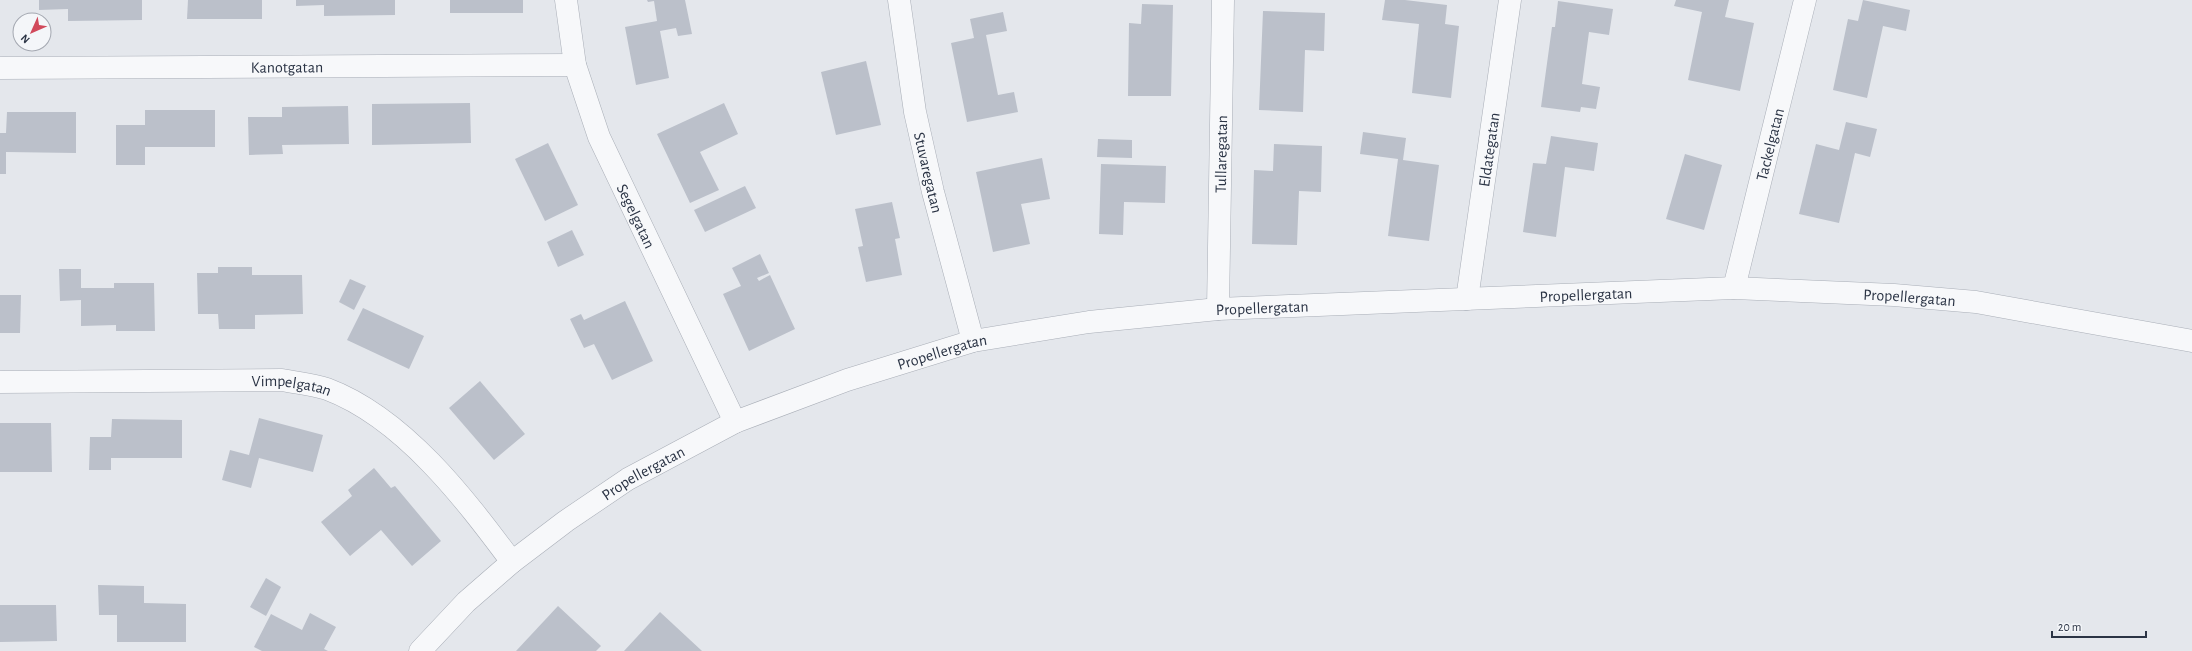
<svg xmlns="http://www.w3.org/2000/svg" width="2192" height="651" font-family="'Alegreya Sans',sans-serif">
<rect width="100%" height="100%" fill="#e4e7ec"/>
<g fill="#bbc0ca">
<path d="M39,0h103v20l-74,1v-12l-29,1z"/>
<path d="M188,0h74v19h-75z"/>
<path d="M296,0h99v15l-71,1v-11l-28,1z"/>
<rect x="450" y="0" width="73" height="13"/>
<path d="M647,0h38l7,34 -14,2 -2,-8 -16,3 9,47 -33,7 -11,-58 32,-6 -3,-20 -6,1z"/>
<path d="M1385,0h20l42,5 -2,19 14,2 -8,72 -39,-5 7,-69 -37,-4z"/>
<path d="M1676,0h53l-4,17 29,6 -14,68 -52,-11 14,-68 -28,-6z"/>
<path d="M1863,0l47,10 -4,21 -23,-5 -16,72 -34,-8 15,-71 10,2z"/>
<path d="M1558,1l55,8 -4,26 -20,-3 -7,52 18,3 -4,22 -15,-2 -1,5 -39,-5 11,-80h3z"/>
<path d="M1142,4l31,1 -2,91h-43l1,-73 12,1z"/>
<path d="M1263,11l62,2 -1,38 -19,-1 -2,62 -44,-2z"/>
<path d="M1003,12l4,19 -21,4 12,60 16,-3 4,20 -51,10 -16,-79 23,-5 -4,-19z"/>
<path d="M866,61l15,64 -45,10 -15,-63z"/>
<path d="M470,103l1,40 -99,2v-41z"/>
<path d="M724,103l14,31 -38,18 19,38 -29,13 -33,-69z"/>
<path d="M348,106l1,38 -67,1 1,9 -34,1 -1,-38h34v-10z"/>
<path d="M145,110h70v37h-70v18h-29v-40h29z"/>
<path d="M7,112h69v41l-70,-1v22h-6v-41h6z"/>
<path d="M1846,122l31,7 -7,28 -15,-4 -16,70 -40,-9 17,-70 23,6z"/>
<path d="M1363,132l43,6 -3,22 36,5 -10,76 -41,-5 10,-77 -38,-5z"/>
<path d="M1551,136l47,7 -4,28 -29,-4 -9,70 -33,-5 10,-69 13,1z"/>
<path d="M1098,139l34,1v18l-35,-1z"/>
<path d="M548,143l30,62 -33,16 -30,-62z"/>
<path d="M1274,144l48,2 -1,46 -22,-1 -2,54 -45,-1 2,-74 19,1z"/>
<path d="M1685,154l37,11 -18,65 -38,-11z"/>
<path d="M1042,158l8,41 -29,5 9,40 -37,8 -17,-80z"/>
<path d="M1101,164l65,2 -1,37 -41,-1 -1,33 -24,-1z"/>
<path d="M745,186l11,22 -51,24 -11,-22z"/>
<path d="M892,202l8,36 -5,1 7,36 -36,7 -8,-35 5,-1 -8,-37z"/>
<path d="M572,230l12,25 -26,12 -11,-25z"/>
<path d="M760,254l9,19 -12,5 2,3 11,-6 25,54 -46,22 -26,-57 18,-8 -9,-18z"/>
<path d="M218,267h34v8h50l1,39 -48,1v14h-36l-1,-15h-20l-1,-41h21z"/>
<path d="M59,269h22v19h33v-5h40l1,48h-39v-6l-35,1v-26l-21,1z"/>
<path d="M350,279l16,7 -12,24 -15,-8z"/>
<path d="M0,295h21l-1,38h-20z"/>
<path d="M625,301l28,60 -41,19 -18,-36 -10,4 -14,-29 11,-5 3,6z"/>
<path d="M363,308l61,28 -15,33 -62,-29z"/>
<path d="M480,381l45,53 -31,26 -45,-52z"/>
<path d="M259,418l64,17 -10,37 -54,-14 -8,30 -29,-8 8,-30 19,5z"/>
<path d="M112,419l70,1v38h-71v12h-22l1,-33h21z"/>
<path d="M0,423h51l1,49h-52z"/>
<path d="M374,468l17,20 4,-2 46,55 -29,25 -31,-36 -31,26 -29,-34 31,-26 -4,-6z"/>
<path d="M266,578l15,9 -15,29 -16,-9z"/>
<path d="M98,585l46,1v17l42,1v38h-69v-27h-18z"/>
<path d="M0,605h56l1,36 -57,1z"/>
<path d="M558,606l43,40 -5,5h-80z"/>
<path d="M660,612l42,39h-78z"/>
<path d="M310,613l26,14 -12,22 4,2h-66l-8,-4 17,-33 31,16z"/>
</g>
<g fill="none" stroke-linecap="round" stroke-linejoin="round">
<defs>
<g id="minor">
<path id="s1" d="M566,0l9,65 24,72 136,285"/>
<path id="s2" d="M899,0l16,112 18,80 40,149"/>
<path id="s3" d="M0,68l575,-3"/>
<path id="s4" d="M1734,288l71,-288"/>
<path id="s5" d="M1467,299l43,-299"/>
<path id="s6" d="M1218,309l5,-309"/>
<path id="s7" d="M0,382l282,-2c15,3 31,4 45,9 77,29 138,110 185,173"/>
<path id="s8" d="M420,651l46,-49 46,-40 54,-41 62,-42 107,-57 112,-42 126,-39 116,-19 129,-13 516,-21 160,7 82,7 216,39"/>
</g>
</defs>
<use href="#minor" stroke="#a9aeb7" stroke-width="23"/>
<use href="#minor" stroke="#f7f8fa" stroke-width="22"/>
</g>
<g text-anchor="middle" stroke-width="3.5" stroke-linejoin="round" paint-order="stroke">
<g font-size="16" fill="#2b3445" stroke="#f4f6f9">
<text dy="6" stroke="none"><textPath href="#s3" startOffset="287">Kanotgatan</textPath></text>
<text dy="6" stroke="none"><textPath href="#s4" startOffset="148">Tackelgatan</textPath></text>
<text dy="6" stroke="none"><textPath href="#s5" startOffset="151">Eldategatan</textPath></text>
<text dy="6" stroke="none"><textPath href="#s6" startOffset="155">Tullaregatan</textPath></text>
<text dy="6" stroke="none"><textPath href="#s2" startOffset="175">Stuvaregatan</textPath></text>
<text dy="6" stroke="none"><textPath href="#s1" startOffset="229">Segelgatan</textPath></text>
<text dy="6" stroke="none"><textPath href="#s8" startOffset="1259">Propellergatan</textPath></text>
<text dy="6" stroke="none"><textPath href="#s8" startOffset="1583">Propellergatan</textPath></text>
<text dy="6" stroke="none"><textPath href="#s8" startOffset="935">Propellergatan</textPath></text>
<text dy="6" stroke="none"><textPath href="#s8" startOffset="611">Propellergatan</textPath></text>
<text dy="6" stroke="none"><textPath href="#s7" startOffset="292">Vimpelgatan</textPath></text>
<text dy="6" stroke="none"><textPath href="#s8" startOffset="287">Propellergatan</textPath></text>
</g>
</g>
<g transform="translate(32 32) rotate(225)"><circle r="19" fill="#f4f6f9" stroke="#a4a8b1"/>
<path d="M0-3L7 15L0 10L-7 15Z" fill="#d1495b"/>
<text y="-6" font-size="11" font-weight="bold" text-anchor="middle" fill="#2b3445">N</text>
</g>
<path d="M2052 631v6h94v-6" fill="none" stroke="#2b3445" stroke-width="2"/>
<text x="2058" y="631" font-size="12" fill="#2b3445" stroke="#f4f6f9" stroke-width="3" paint-order="stroke">20 m</text>
</svg>
